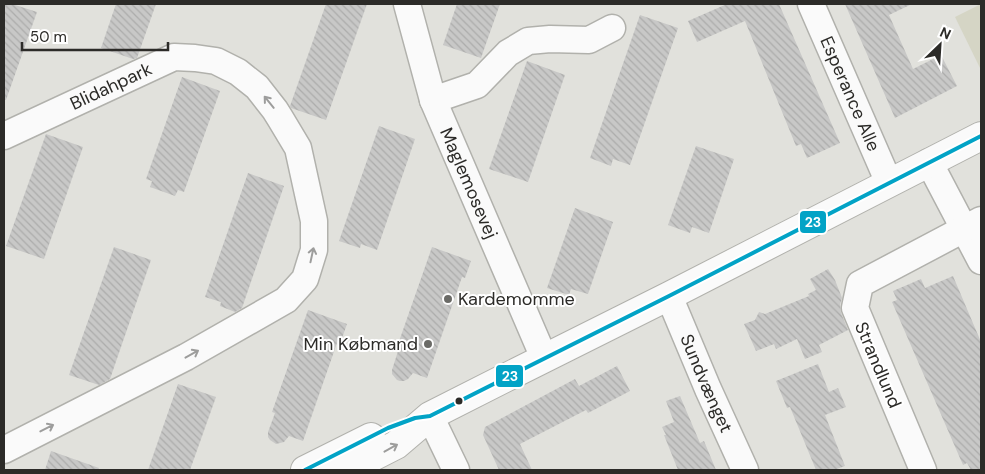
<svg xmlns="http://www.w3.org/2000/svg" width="985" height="474" font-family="'DM Sans',sans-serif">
<defs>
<pattern id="building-back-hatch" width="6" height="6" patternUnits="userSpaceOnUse" patternTransform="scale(1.25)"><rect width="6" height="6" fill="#c8c8c7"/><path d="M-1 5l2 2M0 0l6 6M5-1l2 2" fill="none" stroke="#acacab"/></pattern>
</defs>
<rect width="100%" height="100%" fill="#e1e1dc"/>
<path fill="#d5d5c5" d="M981,4v66l-26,-53z"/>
<g fill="url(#building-back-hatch)">
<path d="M4,4h8l25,8 -31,88h-2z"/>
<path d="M116,4h40l-19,54 -4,1 -32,-11z"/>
<path d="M326,4h41l-41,116 -35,-12 -1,-2z"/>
<path d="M457,4h43l-19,54 -38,-13z"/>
<path d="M727,4h52l61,139 -33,15 -6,-14 -5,2 -51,-125 -48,21 -9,-21z"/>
<path d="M845,4h67l-23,11 24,54 28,-14 16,31 -62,32z"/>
<path d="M640,15l38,13 -48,137 -17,-6 -2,7 -21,-8z"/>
<path d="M527,61l38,14 -37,107 -39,-13z"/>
<path d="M182,77l38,14 -36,101 -6,-2 -3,6 -25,-9 2,-6 -6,-2z"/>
<path d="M379,126l36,13 -38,111 -16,-6 -1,4 -21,-7z"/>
<path d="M46,134l37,13 -39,112 -38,-13z"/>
<path d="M696,146l38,13 -25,74 -17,-6 -2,6 -22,-8z"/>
<path d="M248,173l36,13 -42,122 -7,4 -15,-6 1,-4 -16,-5z"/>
<path d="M575,208l38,14 -25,72 -17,-5 -2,6 -22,-7z"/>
<path d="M114,247l37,13 -41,119 -11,6 -30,-10z"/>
<path d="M432,247l39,14 -6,17 -3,-1 -35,101 -14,-5 -5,6 -4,2h-4l-3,-1 -5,-6v-4l6,-19 -2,-1z"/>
<path d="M828,269l7,11 7,18 -2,7 1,8 7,17 -29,15 3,7 -17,7 -8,-20 -21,10 -2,-5 -18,7 -12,-27 11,-4 4,-8 6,2 44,-18 -1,-2 8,-4 -6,-11z"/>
<path d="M953,276l28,66v128h-10l-4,-7 -4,2 -71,-163 5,-2 -4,-9 28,-12 4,9z"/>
<path d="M308,310l39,14 -6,17 -3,-1 -35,101 -14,-5 -5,6 -8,2 -6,-4 -2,-3v-5l7,-19 -3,-1z"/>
<path d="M818,364l11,28 9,-4 8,19 -21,8 20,51 -11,4h-18l-26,-63 -3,1 -11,-27z"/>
<path d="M617,366l13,25 -42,22 -2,-3 -66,34 12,26h-33l-16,-35 2,-8 90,-48 4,7z"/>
<path d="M178,384l38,13 -26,73h-42z"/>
<path d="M680,396l20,47 4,-2 12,29h-38l-14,-35h2l-4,-8 12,-5 -8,-21z"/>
<path d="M51,451l48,17 -1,2h-53z"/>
</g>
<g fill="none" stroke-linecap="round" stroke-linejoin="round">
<defs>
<g id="minor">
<path id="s1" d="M407,4l26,96 111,258"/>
<path id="s2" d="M811,4l78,179"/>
<path d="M433,100l44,-15 31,-32 20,-12 22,-2 39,1 23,-12"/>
<path id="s3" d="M4,136l170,-79 21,1 21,3 22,11 19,15 18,23 5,8 18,30 16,73v29l-9,29 -19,21 -100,57 -182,93"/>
<path d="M929,162l52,99"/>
<path id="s4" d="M669,296l39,93 37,81"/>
<path d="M430,416l26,54"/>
<path d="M923,470l-68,-162 5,-24 121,-64"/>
</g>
<g id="major">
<path d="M305,470l66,-33"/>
<path d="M347,470l49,-25 34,-29 87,-44 152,-76 312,-160"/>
</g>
</defs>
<use href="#minor" stroke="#b1b1ac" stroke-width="29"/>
<use href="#major" stroke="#b1b1ac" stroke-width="30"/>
<use href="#minor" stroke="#fafafa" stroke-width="26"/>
<use href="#major" stroke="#fafafa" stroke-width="28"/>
<defs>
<path id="bus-1" d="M305,470l83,-42 27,-10 15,-2 239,-120 312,-160"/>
</defs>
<use href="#bus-1" stroke="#fff" stroke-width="8"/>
<use href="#bus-1" stroke="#02a3c6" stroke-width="4"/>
</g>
<defs><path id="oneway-shaft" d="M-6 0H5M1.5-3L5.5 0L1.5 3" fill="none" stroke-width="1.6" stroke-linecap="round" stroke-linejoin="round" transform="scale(1.25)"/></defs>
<g stroke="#9d9d9c">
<use href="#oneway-shaft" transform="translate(269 102) rotate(-129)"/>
<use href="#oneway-shaft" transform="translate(312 255) rotate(-78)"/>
<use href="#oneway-shaft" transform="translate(192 354) rotate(-29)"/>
<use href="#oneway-shaft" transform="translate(47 428) rotate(-27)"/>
<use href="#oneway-shaft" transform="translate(391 448) rotate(-29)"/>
</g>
<g fill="#6b6b67" stroke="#fff" stroke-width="2">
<circle cx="448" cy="299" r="5"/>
<circle cx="428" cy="344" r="5"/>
</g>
<circle fill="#2c2b28" stroke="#fff" stroke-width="2" cx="459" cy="401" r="4.5"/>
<g text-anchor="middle" stroke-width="4" stroke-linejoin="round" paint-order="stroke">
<g font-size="18" fill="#2c2b28" stroke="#fff">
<text dy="6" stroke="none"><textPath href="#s3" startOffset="118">Blidahpark</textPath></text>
<text dy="6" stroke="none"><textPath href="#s2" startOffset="98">Esperance Alle</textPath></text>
<text dy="6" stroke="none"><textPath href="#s1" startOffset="190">Maglemosevej</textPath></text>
<text transform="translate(878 365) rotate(67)" y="6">Strandlund</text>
<text dy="6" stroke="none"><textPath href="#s4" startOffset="95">Sundvænget</textPath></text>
</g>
<g font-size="18" fill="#2c2b28" stroke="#fff" text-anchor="start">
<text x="458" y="305">Kardemomme</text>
<text x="418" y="350" text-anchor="end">Min Købmand</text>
</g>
</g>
<g stroke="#fff" stroke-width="2">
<rect x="799" y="210" width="28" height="24" rx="5" fill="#02a3c6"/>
<rect x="495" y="364" width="29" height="24" rx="5" fill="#02a3c6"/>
</g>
<g font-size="14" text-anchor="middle" font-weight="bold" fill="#fff">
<text x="813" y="227">23</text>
<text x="510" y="381">23</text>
</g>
<rect width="985" height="474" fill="none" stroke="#2c2b28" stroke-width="10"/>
<g transform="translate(940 45) rotate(25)" stroke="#ffffff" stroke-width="4" paint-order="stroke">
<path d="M0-4L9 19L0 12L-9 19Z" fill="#2c2b28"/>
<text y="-8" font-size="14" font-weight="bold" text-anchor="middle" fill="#2c2b28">N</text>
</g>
<path d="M22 42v8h146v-8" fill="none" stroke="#2c2b28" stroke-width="2.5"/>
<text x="30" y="42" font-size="15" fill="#2c2b28" stroke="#ffffff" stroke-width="4" paint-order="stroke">50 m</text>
</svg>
